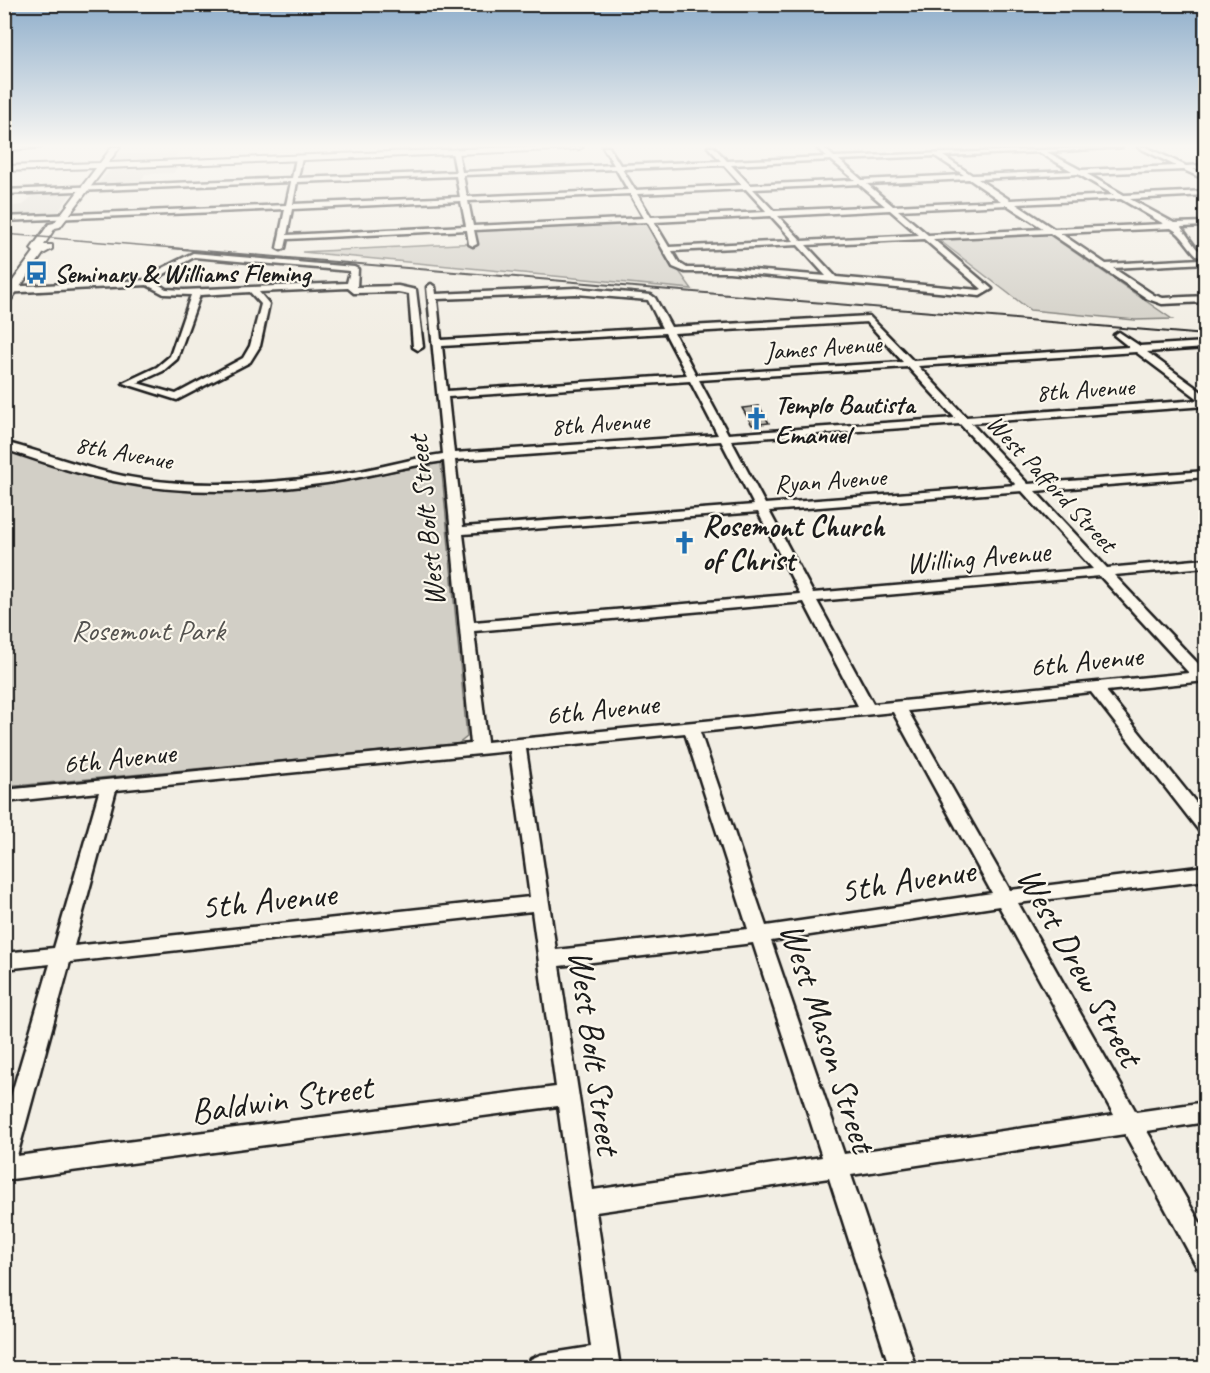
<svg xmlns="http://www.w3.org/2000/svg" width="1210" height="1373" font-family="Caveat,sans-serif">
<rect width="100%" height="100%" fill="#f2eee4"/>
<filter id="ink" filterUnits="userSpaceOnUse"><feTurbulence type="fractalNoise" baseFrequency=".0167" numOctaves="2"/><feDisplacementMap in="SourceGraphic" scale="12" xChannelSelector="R" yChannelSelector="G"/><feConvolveMatrix kernelMatrix="1 2 1 2 8 2 1 2 1" color-interpolation-filters="sRGB"/></filter>
<g filter="url(#ink)">
<g fill="#e2ded5">
<path d="M178,152l-5,8 -60,2 5,-8z"/>
<path d="M178,164l-4,9 -29,1 -6,11 -43,2 16,-20z"/>
<path d="M72,192l-16,23 -51,3 -1,-6 7,-6 12,-1 11,-11z"/>
</g>
<g fill="#d2cfc6" stroke="#777671" stroke-width="1.5">
<path d="M646,221l17,28 29,40 -390,-37 175,-9 -2,-15z"/>
<path d="M1048,234l124,85 -37,1 -105,-10 -91,-70z"/>
<path d="M5,449l88,28 83,12 108,-2 52,-5 105,-19 26,274 -9,7 -453,43z"/>
</g>
<path fill="#bdbab1" stroke="#1c1c1c" stroke-width="1.5" d="M759,406l10,17 -17,2 -10,-17z"/>
<g fill="none" stroke-linecap="round" stroke-linejoin="round">
<defs>
<g id="minor">
<path d="M4,147h37l-37,3z"/>
<path d="M603,147h6l11,18 101,-4 -13,-14h6l13,14 100,-4 -11,-10h7l11,10 288,-10 -75,5 34,18 95,-4 -38,-19h8l40,19 20,-1v4h-13l13,6v5l-22,-10 -97,4 37,21 82,-4v4l-76,4 44,24 32,-1v4l-25,1 15,21 10,7v8l-93,5 41,27 9,3 43,-2v6l-44,2 -14,-5 -98,-66 -117,6 59,50 -12,7 -251,-24h-44l-12,-5 -26,-45 -173,8 3,14 -4,2 -4,-2 -2,-14 -180,9 -2,9 -4,2 -4,-2 8,-39 -281,12v-4l282,-12 5,-23 -287,12v-4l288,-12 4,-20 3,-2 3,2 -4,20 158,-6 -4,-20 3,-2 3,2 4,20 152,-7zM1039,152l33,19 -100,4 -29,-19zM935,156l29,19 -102,5 -23,-20zM831,160l24,20 -105,5 -19,-20zM724,165l18,20 -107,5 -13,-21zM616,169l12,21 -161,7 -4,-22zM1078,174l36,21 -104,5 -32,-21zM456,176l4,21 -167,7 4,-22zM969,179l32,22 -108,5 -26,-22zM859,184l26,22 -111,5 -21,-22zM746,189l21,23 -116,5 -14,-23zM630,194l14,24 -171,8 -5,-25zM1121,199l43,25 -110,5 -38,-25zM461,201l5,25 -179,9 5,-26zM1007,205l37,24 -116,6 -30,-25zM890,210l29,25 -117,6 -24,-25zM771,216l23,25 -125,6 -15,-25zM1171,228c13,7 18,22 30,31l-95,5 -46,-31zM924,239l58,50 -3,1 -143,-13 -30,-32zM798,245l28,31 -97,-8h-42l-8,-5 -7,-12z"/>
<path d="M193,253l161,14 4,2 -1,18 41,-1 18,4 7,57 -5,3 -5,-3 -4,-53 -11,-2 -44,1 -6,-5 -89,4 10,12 -9,42 -10,16 -73,38 -54,-17 34,-16 13,-11 21,-61 -27,-1 -17,-9 -143,8v-6l144,-7 5,-7zM194,257l156,14 -3,12 -163,7 -18,-1 -11,-7 4,-5zM250,292l11,12 -11,42 -7,12 -67,36 -39,-11 26,-12 14,-12 23,-64z"/>
<path d="M431,284l4,3 1,7 140,-6 75,7 4,3 16,29 198,-11 44,45 216,-14 -15,-12 5,-3 21,14 66,-4v6l-59,4 59,43v11l-235,17 57,61 178,-13v6l-171,14 72,77 99,-9v8l-92,8 92,97v9l-100,10 100,124v19l-6,-2 -109,-140 -183,19 102,179 196,-24v14l-188,23 118,209 70,-10v20l-59,9 59,102v37l-9,-3 -72,-133 -274,41 65,193h-26l-61,-190 -233,34 24,156h-93l4,-9 9,-4 51,-8 -33,-241 -554,74v-60l46,-156 -46,5v-16l50,-5 45,-156 -95,10v-12l467,-46 -27,-283c-39,5 -78,16 -117,22 -70,10 -143,12 -213,-2 -38,-7 -74,-20 -110,-32v-7c46,12 89,30 137,37 70,10 143,4 213,-7 30,-5 59,-14 89,-18l-16,-167zM576,294l72,6 14,28 -221,12 -4,-41zM867,322l36,40 -207,13 -22,-42zM665,333l22,42 -240,16 -5,-45zM1136,352l64,48 -234,17 -48,-51zM908,367l47,51 -227,16 -29,-54zM690,381l28,54 -264,18 -6,-56zM960,424l56,61 -251,19 -34,-64zM721,441l33,64 -291,22 -8,-67zM1022,491l71,78 -280,24 -44,-82zM758,512l42,82 -326,28 -11,-88zM1100,576l89,97 -316,31 -56,-103zM804,602l54,104 -371,36 -13,-111zM893,712l99,181 -226,33 -66,-194zM685,733l63,196 -192,21 -30,-201zM510,751l20,146 -456,49 42,-156zM999,906l115,209 -270,39 -73,-213zM532,911l24,176 -539,69 53,-194zM753,943l69,214 -229,33 -34,-224z"/>
</g>
<path id="major" d="M112,147h8l-12,16 411,-16h64l-4,2 -474,19 -45,59 -5,1 -11,17h8v4l-9,5 -35,50 -4,1v-12l30,-41 -3,-3 18,-25 5,-1 42,-55 -92,3v-5l96,-3z"/>
</defs>
<use href="#minor" stroke="#1c1c1c" stroke-width="5"/>
<use href="#major" stroke="#1c1c1c" stroke-width="4"/>
<use href="#minor" fill="#fbf7ec" fill-rule="evenodd"/>
<use href="#major" fill="#fbf7ec" fill-rule="evenodd"/>
<path stroke="#1c1c1c" stroke-width="1.5" d="M4,234l183,15"/>
<path stroke="#1c1c1c" stroke-width="2" d="M169,248l1037,87"/>
</g>
</g>
<linearGradient id="sky" x2="0" y2="1"><stop stop-color="#8faecb"/><stop offset="0.43" stop-color="#f9f7f3"/><stop offset="1" stop-color="#f9f7f3" stop-opacity="0"/></linearGradient>
<rect width="1210" height="339" fill="url(#sky)"/>
<defs>
<symbol id="bus-bare" viewBox="-9 -9 18 18"><path d="M-5-6H5V4H4V6H2V4H-2V6H-4V4H-5ZM-3.5-4V0h7V-4ZM-3.5 1.2v1.5H-2V1.2ZM2 1.2v1.5H3.5V1.2Z" fill="#1f6fb2" stroke="#fbf7ec" stroke-width="2.5" paint-order="stroke"/></symbol>
<symbol id="church-bare" viewBox="-9 -9 18 18"><path d="M-1.2-6h2.4v3.5h3.3v2.4h-3.3V6h-2.4V-.1h-3.3v-2.4h3.3Z" fill="#1f6fb2" stroke="#fbf7ec" stroke-width="2.5" paint-order="stroke"/></symbol>
</defs>
<g fill-rule="evenodd">
<use href="#bus-bare" x="20" y="256" width="33" height="33"/>
<use href="#church-bare" x="740" y="402" width="33" height="33"/>
<use href="#church-bare" x="668" y="526" width="33" height="33"/>
</g>
<g text-anchor="middle" stroke-width="4.5" stroke-linejoin="round" paint-order="stroke">
<g font-size="26" font-weight="bold" fill="#1c1c1c" stroke="#fbf7ec" text-anchor="start">
<text x="54" y="282">Seminary &amp; Williams Fleming</text>
<text x="775" y="413">Templo Bautista<tspan x="775" dy="30">Emanuel</tspan></text>
</g>
<g font-size="26" fill="#1c1c1c" stroke="#fbf7ec">
<text transform="translate(823 347) rotate(-4)" y="9">James Avenue</text>
<text transform="translate(1085 389) rotate(-4)" y="9">8th Avenue</text>
<text transform="translate(600 423) rotate(-4)" y="9">8th Avenue</text>
<text transform="translate(124 452) rotate(10)" y="9">8th Avenue</text>
<text transform="translate(830 480) rotate(-4)" y="9">Ryan Avenue</text>
<text transform="translate(1052 483) rotate(47)" y="9">West Pafford Street</text>
</g>
<g font-size="30" fill="#1c1c1c" stroke="#fbf7ec">
<text transform="translate(426 521) rotate(-96)" y="10">West Bolt Street</text>
<text transform="translate(978 557) rotate(-5)" y="10">Willing Avenue</text>
<text transform="translate(1086 661) rotate(-6)" y="10">6th Avenue</text>
<text transform="translate(602 709) rotate(-6)" y="10">6th Avenue</text>
<text transform="translate(119 758) rotate(-6)" y="10">6th Avenue</text>
</g>
<g font-size="30" font-weight="bold" fill="#1c1c1c" stroke="#fbf7ec" text-anchor="start">
<text x="702" y="536">Rosemont Church<tspan x="702" dy="34">of Christ</tspan></text>
</g>
<g font-size="30" fill="#53524f" stroke="#fbf7ec">
<text x="148" y="640">Rosemont Park</text>
</g>
<g font-size="36" fill="#1c1c1c" stroke="#fbf7ec">
<text transform="translate(907 879) rotate(-9)" y="13">5th Avenue</text>
<text transform="translate(268 899) rotate(-6)" y="13">5th Avenue</text>
<text transform="translate(1081 966) rotate(61)" y="13">West Drew Street</text>
<text transform="translate(829 1037) rotate(72)" y="13">West Mason Street</text>
<text transform="translate(596 1052) rotate(82)" y="13">West Bolt Street</text>
<text transform="translate(281 1098) rotate(-8)" y="13">Baldwin Street</text>
</g>
</g>
<rect width="1210" height="1373" fill="none" stroke="#fbf7ec" stroke-width="24"/>
<rect x="12" y="12" width="1186" height="1349" fill="none" stroke="#1c1c1c" stroke-width="2" filter="url(#ink)"/>
</svg>
